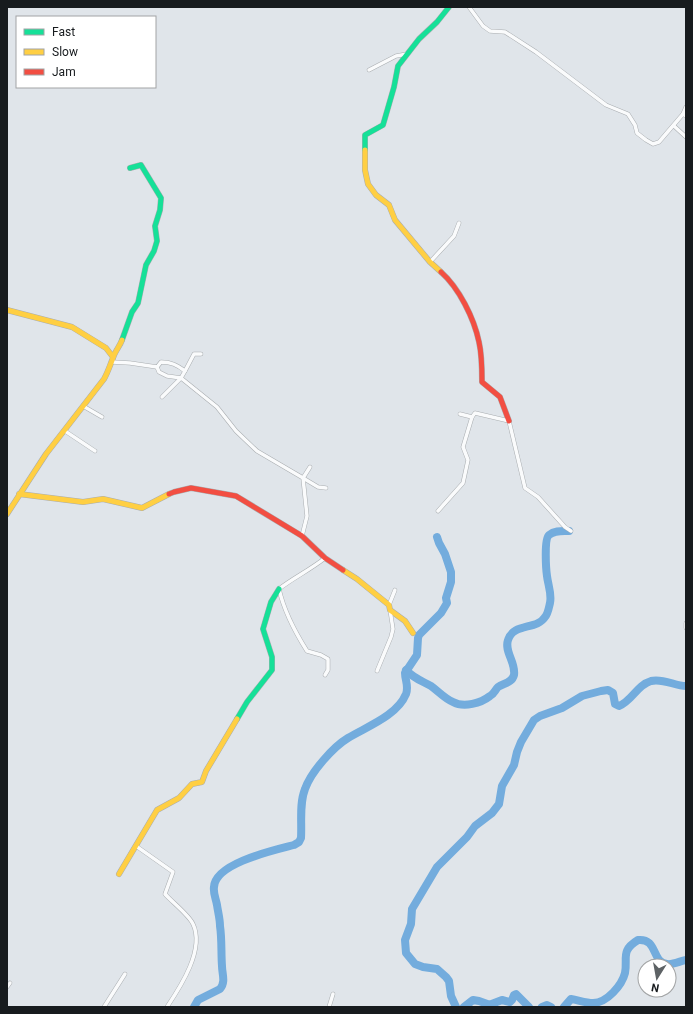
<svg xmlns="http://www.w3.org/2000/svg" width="693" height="1014" font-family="Roboto,sans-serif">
<rect width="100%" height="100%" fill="#e0e5ea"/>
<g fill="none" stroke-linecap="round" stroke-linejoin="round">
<g stroke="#73acdd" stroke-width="8">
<path d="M406,670c7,8 16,11 25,16 7,5 14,13 22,16 11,6 28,1 37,-6 4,-2 5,-6 8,-9 6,-4 14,-4 16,-12 2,-13 -10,-23 -6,-35 5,-17 29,-10 37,-23 3,-3 4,-10 5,-14 2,-9 -2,-18 -3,-27 -1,-7 -3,-37 2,-41 6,-5 13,-4 20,-4"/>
<path d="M489,1005l13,-5 8,2 2,-2 2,-5 2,-1 13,13"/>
<path d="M194,1007l4,-7 22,-11c6,-7 2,-15 2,-23 -1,-13 0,-27 -2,-40 0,-7 -2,-14 -3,-21 -1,-6 -4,-12 -3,-18 1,-24 61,-37 80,-42l5,-3 2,-4c1,-16 -2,-34 4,-49 6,-17 28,-42 43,-51 18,-11 49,-22 58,-44 3,-8 -1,-14 -1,-21l12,-18 1,-17 1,-3 22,-22 6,-10 -1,-5 5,-16v-10l-6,-18 -6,-11 -2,-6"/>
<path d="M456,1007l-5,-11 -2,-15 -3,-4 -9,-8 -14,-2 -8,-3 -9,-11 -1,-13 6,-16 1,-15 25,-42 30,-30 8,-11 17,-13 7,-9 3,-18 12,-21 3,-13 4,-10 13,-22 6,-4 22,-8 20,-12 19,-5 7,-1 5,3 2,11 4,2c13,-5 18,-21 32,-25 12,-3 24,5 35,5"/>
<path d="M464,1007l9,-7 6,1 14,5"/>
<path d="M542,1007l5,-2 4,2"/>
<path d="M564,1007l7,-8c7,1 15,4 22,4 14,0 29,-18 32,-30 3,-15 -5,-22 13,-33 20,-2 13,22 29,24 6,1 13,-3 19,-4"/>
</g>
<defs>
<g id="street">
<path d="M469,7l14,19 7,5 15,1 31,20 70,53 22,9 7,11 2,8 9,7 7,4 6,-2 24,-28 3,2"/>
<path d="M369,70l27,-14 11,-2"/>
<path d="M683,114l3,-7"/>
<path d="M674,126l12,11"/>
<path d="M430,262l24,-26 5,-13"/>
<path d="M112,362l18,1 27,4 4,-5c10,0 16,3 24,9l9,-17h7"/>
<path d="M157,367l2,5 8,4 14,2 36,29 19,24 21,20 46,27 4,38 -5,20"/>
<path d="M162,397l19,-19 4,-7"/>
<path d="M83,406l19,11"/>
<path d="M460,414l12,3"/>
<path d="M65,431l30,20"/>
<path d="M310,467l-7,11 15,9 8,1"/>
<path d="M438,511l25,-28 5,-23 -5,-13 9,-30 3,-4 34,8 16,67 13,9 27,30 6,4"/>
<path d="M325,558c-15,12 -32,20 -46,31 5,22 16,43 28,62l14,4 7,4v11l-3,5"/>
<path d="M389,605l6,-15"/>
<path d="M686,623v5"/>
<path d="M377,671l14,-34 2,-8 -3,-19"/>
<path d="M136,846l37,26 -8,22c7,8 24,21 28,30 12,25 -12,62 -26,83"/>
<path d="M7,987l3,-4"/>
<path d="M104,1007l21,-33"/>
<path d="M329,1007l4,-13"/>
</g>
<g id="fast">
<path d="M365,150v-15l18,-10 11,-38 4,-21 21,-27 18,-17 12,-15"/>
<path d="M122,340l10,-28 6,-9 8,-38 8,-14 3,-10 -2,-15 5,-16 1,-12 -20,-33 -11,3"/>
<path d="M237,719l10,-17 25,-32v-13l-9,-28 8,-27 8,-13"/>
</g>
<g id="slow">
<path d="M365,150v20l3,14 8,11 13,10 6,15 35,42 11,10"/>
<path d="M7,310l65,17 34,21 7,9"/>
<path d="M19,494l64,8 20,-3 39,9 27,-14"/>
<path d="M7,514l39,-60 58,-75c4,-7 6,-14 9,-21 2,-7 7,-12 9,-18"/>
<path d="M343,570l14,9 32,26 1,5 15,11 8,12"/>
<path d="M119,874l38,-64 22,-12 13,-14 10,-2 4,-11 31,-52"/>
</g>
<g id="jam">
<path d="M441,272c18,16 33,46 38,70 3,13 3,27 3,40l18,15 9,24"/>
<path d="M169,494l5,-2 17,-4 45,8 66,40 23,22 18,12"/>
</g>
</defs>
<use href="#street" stroke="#a9adb0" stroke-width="4.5"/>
<use href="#fast" stroke="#a9adb0" stroke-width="6"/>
<use href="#slow" stroke="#a9adb0" stroke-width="6"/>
<use href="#jam" stroke="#a9adb0" stroke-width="6"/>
<use href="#street" stroke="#fafbfc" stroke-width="3.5"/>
<use href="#fast" stroke="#16e098" stroke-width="5"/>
<use href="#slow" stroke="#ffcf43" stroke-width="5"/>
<use href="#jam" stroke="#f24e42" stroke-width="5"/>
</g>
<rect width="693" height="1014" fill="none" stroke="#171b1e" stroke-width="16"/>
<rect x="16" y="16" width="140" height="72" fill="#ffffff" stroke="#a2a4a5"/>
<rect x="24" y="29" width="20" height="6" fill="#16e098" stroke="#a2a4a5"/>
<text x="52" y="36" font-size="12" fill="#171b1e">Fast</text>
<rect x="24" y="49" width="20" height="6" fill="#ffcf43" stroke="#a2a4a5"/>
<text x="52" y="56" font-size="12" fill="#171b1e">Slow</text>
<rect x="24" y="69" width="20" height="6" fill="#f24e42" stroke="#a2a4a5"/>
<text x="52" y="76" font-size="12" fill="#171b1e">Jam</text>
<g transform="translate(657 978) rotate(191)"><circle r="19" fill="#ffffff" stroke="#a2a4a5"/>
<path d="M0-3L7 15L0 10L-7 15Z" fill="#5d6265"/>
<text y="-6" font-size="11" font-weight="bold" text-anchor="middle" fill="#171b1e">N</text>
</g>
</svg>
